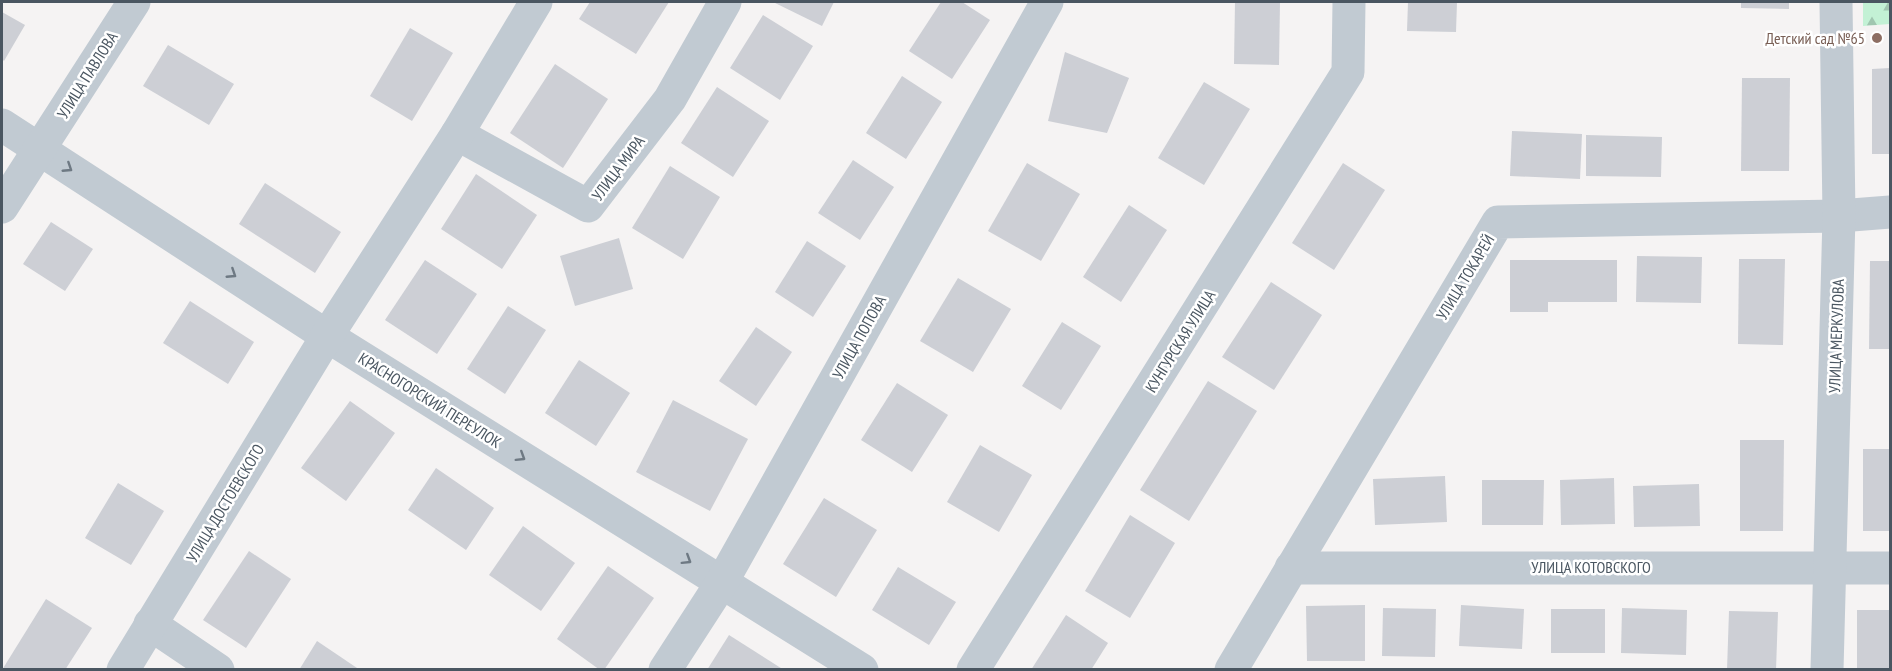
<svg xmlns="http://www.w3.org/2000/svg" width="1892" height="671" font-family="'PT Sans Narrow',sans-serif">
<defs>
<pattern id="forest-firs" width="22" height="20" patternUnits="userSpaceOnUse" patternTransform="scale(1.5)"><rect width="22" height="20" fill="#c3f1d5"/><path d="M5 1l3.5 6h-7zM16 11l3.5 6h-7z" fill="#a0c6b0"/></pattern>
</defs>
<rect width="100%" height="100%" fill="#f5f3f3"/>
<path fill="url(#forest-firs)" d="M1863,2h27v22l-27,2z"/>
<g fill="#cdcfd5">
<path d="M590,2h79l-33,52 -57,-35z"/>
<path d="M773,2h61l-12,24z"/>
<path d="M941,2h21l28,18 -38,59 -43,-28z"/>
<path d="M1235,2h45l-1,63 -45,-1z"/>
<path d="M1408,2h49l-1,30 -49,-1z"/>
<path d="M1741,2h48v7l-48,-1z"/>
<path d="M2,12l23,13 -21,36 -2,-2z"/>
<path d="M763,15l50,31 -33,54 -50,-32z"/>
<path d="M410,28l43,25 -41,68 -42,-25z"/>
<path d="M168,45l66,39 -25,41 -66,-39z"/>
<path d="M1065,52l64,26 -22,55 -59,-12z"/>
<path d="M555,64l53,35 -45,69 -53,-35z"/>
<path d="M1890,68v86h-18v-85z"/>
<path d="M902,76l40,26 -36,57 -40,-26z"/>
<path d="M1742,78h48l-1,93h-48z"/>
<path d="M1204,82l46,27 -46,76 -46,-27z"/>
<path d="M717,87l52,34 -36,56 -52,-34z"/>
<path d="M1512,131l70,3 -2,45 -70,-3z"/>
<path d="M1586,135l76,2 -1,40 -75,-1z"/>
<path d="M853,160l41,27 -34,53 -42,-27z"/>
<path d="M1027,163l53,31 -39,67 -53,-30z"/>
<path d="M1343,163l42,27 -51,80 -42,-27z"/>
<path d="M670,166l50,31 -37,62 -51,-31z"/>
<path d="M476,174l61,41 -35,54 -61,-40z"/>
<path d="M265,183l76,49 -26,41 -76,-49z"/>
<path d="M1129,205l38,25 -46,72 -38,-25z"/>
<path d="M51,222l42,27 -28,42 -42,-27z"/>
<path d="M619,238l14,51 -58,17 -15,-50z"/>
<path d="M807,241l39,25 -33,51 -38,-25z"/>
<path d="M1637,256l65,1 -1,46 -65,-1z"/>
<path d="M1739,259h46l-2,86 -45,-1z"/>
<path d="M425,260l52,34 -40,60 -52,-34z"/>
<path d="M1510,260h107v42h-69v10h-38z"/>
<path d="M1870,261h20v88h-21z"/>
<path d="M958,278l53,31 -38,63 -53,-31z"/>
<path d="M1271,282l51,33 -48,75 -52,-33z"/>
<path d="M190,301l64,41 -26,42 -65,-41z"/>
<path d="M508,306l38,24 -41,64 -38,-25z"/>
<path d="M1062,322l39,24 -40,64 -39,-24z"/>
<path d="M756,327l36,25 -36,54 -37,-25z"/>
<path d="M579,360l51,33 -34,53 -51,-33z"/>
<path d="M1208,381l49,30 -68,110 -49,-31z"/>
<path d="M897,383l51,32 -36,57 -51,-32z"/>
<path d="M673,400l75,39 -38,72 -74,-39z"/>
<path d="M350,401l45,32 -49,68 -45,-33z"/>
<path d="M1740,440h44l-1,91h-43z"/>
<path d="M980,445l52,30 -33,57 -52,-30z"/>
<rect x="1863" y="449" width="27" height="82"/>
<path d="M436,468l58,40 -28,42 -58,-40z"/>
<path d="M1445,476l2,46 -72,3 -2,-46z"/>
<path d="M1614,478l1,46 -54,1 -1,-45z"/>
<path d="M1482,480h62l-1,45h-61z"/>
<path d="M118,483l46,28 -33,54 -46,-27z"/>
<path d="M1699,484l1,42 -66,1 -1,-41z"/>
<path d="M824,498l53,32 -41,67 -53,-33z"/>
<path d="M1130,515l45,28 -45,75 -45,-27z"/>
<path d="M523,526l52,37 -34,48 -52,-36z"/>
<path d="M249,551l42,28 -45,69 -43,-28z"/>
<path d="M608,566l46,32 -50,72h-4l-43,-31z"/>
<path d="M898,567l58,35 -27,43 -57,-35z"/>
<path d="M46,599l46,29 -27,42h-63z"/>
<path d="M1365,605v56h-58l-1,-55z"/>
<path d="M1461,605l63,4 -2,40 -63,-3z"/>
<path d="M1383,608l53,1 -1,48 -53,-1z"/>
<path d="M1622,608l65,2 -1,45 -65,-2z"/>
<rect x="1551" y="609" width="54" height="44"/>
<rect x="1857" y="610" width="33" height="60"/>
<path d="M1729,611l49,1 -2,58h-49z"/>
<path d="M1066,615l42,28 -17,27h-60z"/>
<path d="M729,635l55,35h-77z"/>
<path d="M317,641l43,29h-61z"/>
</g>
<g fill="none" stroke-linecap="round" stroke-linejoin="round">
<g stroke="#c1cad2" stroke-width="33">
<path d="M2,125l325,211 535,334"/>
<path d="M457,134l131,72 82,-107 55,-97"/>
<path d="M2,207l132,-205"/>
<path d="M1291,568h599"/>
<path d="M150,624l68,46"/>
<path d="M123,670l204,-334 130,-202 79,-132"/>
<path d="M665,670l57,-88 325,-580"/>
<path d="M973,670l375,-598 1,-70"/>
<path d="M1231,670l267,-448 341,-6 51,-4"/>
<path d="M1827,670l12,-454 -3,-214"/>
</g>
</g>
<defs><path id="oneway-chevron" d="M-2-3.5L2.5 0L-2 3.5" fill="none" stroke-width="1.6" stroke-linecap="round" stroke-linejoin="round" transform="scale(1.5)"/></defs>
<g stroke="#6e7983">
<use href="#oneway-chevron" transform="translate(68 168) rotate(33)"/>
<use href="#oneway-chevron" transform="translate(232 274) rotate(33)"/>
<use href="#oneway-chevron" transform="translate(521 457) rotate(32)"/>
<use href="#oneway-chevron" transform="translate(687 560) rotate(32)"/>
</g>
<circle fill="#8d6e63" stroke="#fff" stroke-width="2" cx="1877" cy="38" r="6"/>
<g text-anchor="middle" stroke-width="5" stroke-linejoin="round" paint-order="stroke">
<g font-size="16" fill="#785e54" stroke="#fff" text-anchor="end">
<text x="1865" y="44">Детский сад №65</text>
</g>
<g font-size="16" fill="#4a5661" stroke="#fff">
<text transform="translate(87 75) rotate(-58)" y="6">УЛИЦА ПАВЛОВА</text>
<text transform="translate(618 168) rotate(-53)" y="6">УЛИЦА МИРА</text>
<text transform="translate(1465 277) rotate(-59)" y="6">УЛИЦА ТОКАРЕЙ</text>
<text transform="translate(1836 336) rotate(-88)" y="6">УЛИЦА МЕРКУЛОВА</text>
<text transform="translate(859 337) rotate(-61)" y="6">УЛИЦА ПОПОВА</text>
<text transform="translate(1180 341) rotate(-58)" y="6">КУНГУРСКАЯ УЛИЦА</text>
<text transform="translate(430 400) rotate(32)" y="6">КРАСНОГОРСКИЙ ПЕРЕУЛОК</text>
<text transform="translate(225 503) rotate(-59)" y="6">УЛИЦА ДОСТОЕВСКОГО</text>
<text x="1591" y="573">УЛИЦА КОТОВСКОГО</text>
</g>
</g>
<rect width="1892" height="671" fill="none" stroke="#4a5661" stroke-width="6"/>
</svg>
